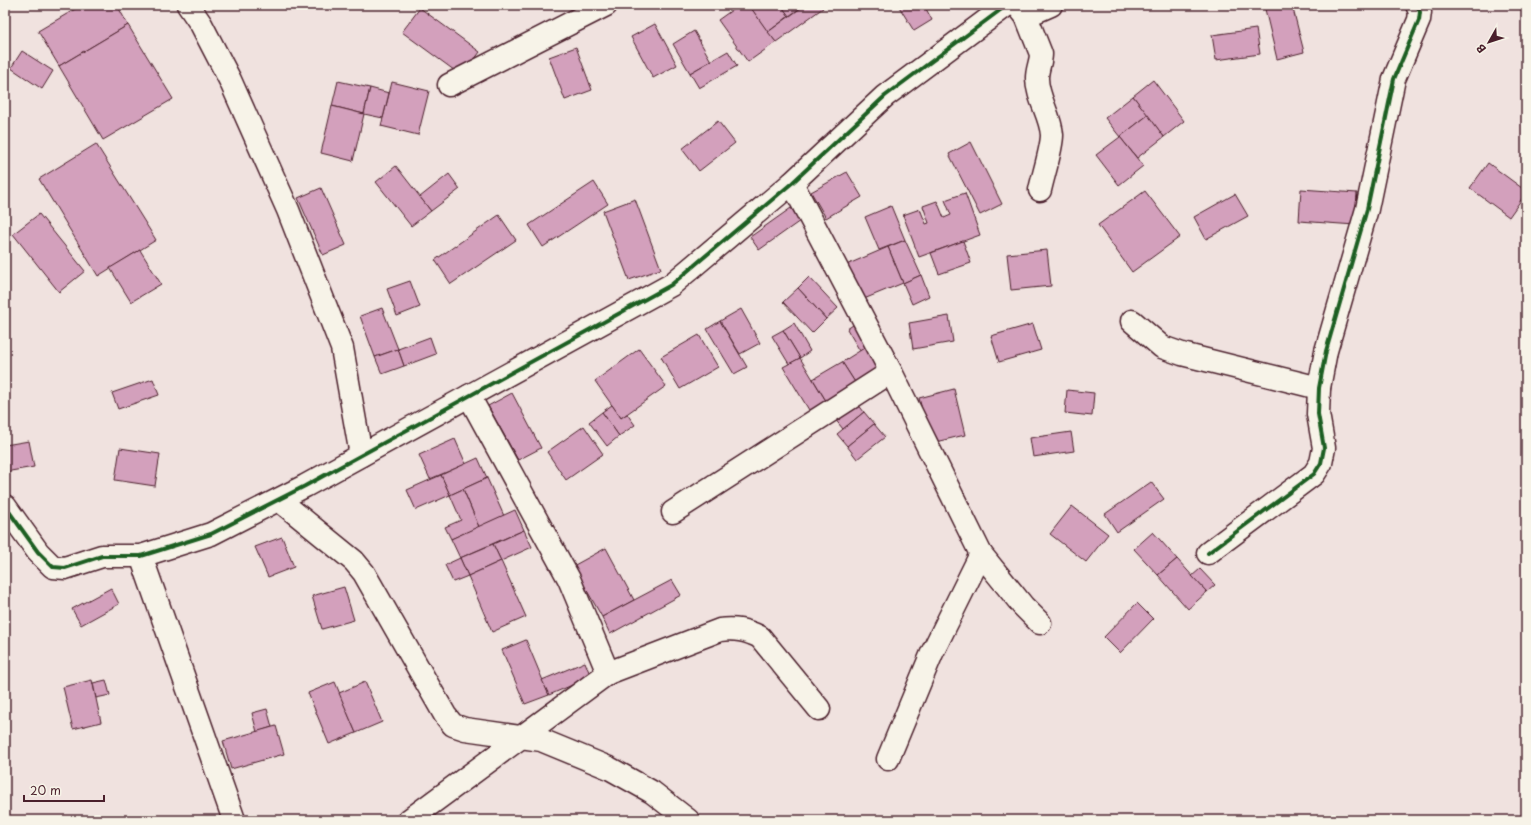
<svg xmlns="http://www.w3.org/2000/svg" width="1531" height="825" font-family="'Playpen Sans',sans-serif">
<rect width="100%" height="100%" fill="#f0e2df"/>
<filter id="ink" filterUnits="userSpaceOnUse"><feTurbulence type="fractalNoise" baseFrequency=".025" numOctaves="2"/><feDisplacementMap in="SourceGraphic" scale="8" xChannelSelector="R" yChannelSelector="G"/><feConvolveMatrix kernelMatrix="1 2 1 2 8 2 1 2 1" color-interpolation-filters="sRGB"/></filter>
<g filter="url(#ink)">
<g fill="#d3a0bc" stroke="#4a1f2b">
<path d="M82,5h35l11,20 -69,41 -21,-35z"/>
<path d="M739,5h10l27,37 -28,20 -30,-42z"/>
<path d="M749,5h32l8,11 -21,16z"/>
<path d="M781,5h24l-16,11z"/>
<path d="M805,5h15l3,3 -47,34 -8,-10z"/>
<path d="M898,5h26l8,15 -18,11z"/>
<path d="M1264,5h28l12,47 -27,7z"/>
<path d="M420,8l60,44 -18,24 -60,-44z"/>
<path d="M655,24l22,41 -24,13 -22,-41z"/>
<path d="M128,25l45,74 -70,41 -44,-74z"/>
<path d="M1256,29l4,25 -44,6 -4,-25z"/>
<path d="M694,31l17,30 -21,12 -17,-29z"/>
<path d="M576,47l16,43 -27,10 -16,-43z"/>
<path d="M22,51l31,20 -11,18 -31,-21z"/>
<path d="M728,51l9,15 -38,22 -9,-15z"/>
<path d="M1153,80l31,41 -20,16 -31,-41z"/>
<path d="M338,81l32,7 -6,26 -32,-8z"/>
<path d="M392,82l37,9 -11,44 -37,-9z"/>
<path d="M370,88l19,5 -6,25 -19,-4z"/>
<path d="M1133,96l15,19 -28,22 -15,-19z"/>
<path d="M332,106l32,8 -11,47 -32,-8z"/>
<path d="M1148,115l16,22 -27,21 -17,-21z"/>
<path d="M718,121l17,22 -36,28 -17,-22z"/>
<path d="M1120,137l23,29 -24,19 -23,-30z"/>
<path d="M971,142l31,62 -22,11 -31,-61z"/>
<path d="M96,144l60,96 -58,36 -59,-97z"/>
<path d="M1488,163l38,28v2l-17,24 -39,-29z"/>
<path d="M396,166l35,45 -20,15 -35,-44z"/>
<path d="M847,172l15,25 -36,21 -15,-26z"/>
<path d="M449,174l11,15 -29,22 -11,-14z"/>
<path d="M594,182l14,22 -65,43 -14,-22z"/>
<path d="M321,188l25,57 -23,10 -25,-57z"/>
<path d="M1301,189l56,4 -2,32 -56,-4z"/>
<path d="M1145,191l35,46 -48,35 -34,-47z"/>
<path d="M965,193l15,42 -61,22 -16,-42 17,-6 6,15 3,-1 -6,-17 14,-5 7,17 7,-3 -6,-15z"/>
<path d="M1235,194l13,22 -42,23 -12,-22z"/>
<path d="M635,199l26,70 -32,11 -26,-69z"/>
<path d="M891,206l14,34 -26,10 -14,-33z"/>
<path d="M791,208l9,13 -41,29 -9,-13z"/>
<path d="M39,214l46,57 -26,21 -46,-58z"/>
<path d="M499,215l17,25 -65,44 -16,-24z"/>
<path d="M905,240l16,35 -18,8 -15,-36z"/>
<path d="M963,241l8,22 -32,11 -8,-21z"/>
<path d="M888,247l15,36 -44,18 -15,-35z"/>
<path d="M140,250l21,34 -30,18 -21,-34z"/>
<path d="M1047,250l4,36 -40,4 -4,-36z"/>
<path d="M921,275l8,21 -17,8 -9,-21z"/>
<path d="M809,277l29,31 -12,11 -28,-31z"/>
<path d="M410,281l10,26 -23,9 -10,-27z"/>
<path d="M798,288l28,31 -14,14 -29,-31z"/>
<path d="M382,308l16,41 -23,8 -15,-41z"/>
<path d="M741,309l19,34 -20,11 -20,-33z"/>
<path d="M949,316l4,26 -40,7 -4,-26z"/>
<path d="M720,321l27,46 -13,7 -27,-45z"/>
<path d="M794,323l16,28 -10,7 -17,-28z"/>
<path d="M856,323l13,22 -9,6 -13,-22z"/>
<path d="M1033,324l8,26 -42,12 -8,-26z"/>
<path d="M783,330l17,28 -11,6 -17,-28z"/>
<path d="M699,335l19,32 -38,22 -19,-32z"/>
<path d="M430,337l6,17 -32,12 -6,-17z"/>
<path d="M869,345l16,25 -27,17 -16,-25z"/>
<path d="M398,349l6,17 -22,8 -7,-17z"/>
<path d="M639,349l27,37 -45,32 -26,-37z"/>
<path d="M800,358l28,46 -16,11 -29,-48z"/>
<path d="M842,362l16,25 -30,17 -15,-25z"/>
<path d="M153,379l6,16 -41,14 -6,-16z"/>
<path d="M954,389l11,46 -34,8 -12,-45z"/>
<path d="M1067,390l27,3 -2,23 -27,-3z"/>
<path d="M512,393l29,55 -23,12 -30,-54z"/>
<path d="M855,400l9,12 -21,17 -9,-11z"/>
<path d="M612,405l9,13 6,-4 8,11 -16,11 -17,-24z"/>
<path d="M602,412l17,24 -12,10 -18,-24z"/>
<path d="M864,412l10,12 -27,22 -10,-12z"/>
<path d="M874,424l11,13 -28,22 -10,-13z"/>
<path d="M584,426l19,28 -37,26 -19,-28z"/>
<path d="M1071,432l3,19 -41,6 -3,-19z"/>
<path d="M455,439l11,25 -36,15 -11,-24z"/>
<path d="M29,441l5,26 -29,5v-27z"/>
<path d="M120,448l40,6 -5,32 -40,-6z"/>
<path d="M478,458l9,20 -37,17 -9,-20z"/>
<path d="M441,475l9,20 -34,15 -9,-20z"/>
<path d="M487,478l17,38 -25,11 -16,-38z"/>
<path d="M1151,482l13,17 -47,33 -12,-18z"/>
<path d="M463,489l16,38 -28,12 -6,-12 16,-7 -11,-25z"/>
<path d="M1072,506l36,28 -22,28 -36,-28z"/>
<path d="M515,510l9,20 -64,28 -9,-19z"/>
<path d="M524,530l8,17 -31,14 -8,-17z"/>
<path d="M1153,532l24,27 -19,16 -24,-26z"/>
<path d="M282,537l12,30 -26,10 -13,-30z"/>
<path d="M493,544l8,17 -33,15 -8,-18z"/>
<path d="M606,548l28,52 -32,17 -29,-51z"/>
<path d="M460,558l8,18 -15,6 -8,-17z"/>
<path d="M1177,559l30,33 -19,17 -30,-34z"/>
<path d="M501,561l25,56 -34,15 -24,-56z"/>
<path d="M1200,569l15,16 -8,7 -15,-16z"/>
<path d="M672,580l9,15 -71,39 -8,-17z"/>
<path d="M344,587l10,33 -32,9 -10,-33z"/>
<path d="M111,588l8,16 -38,21 -9,-16z"/>
<path d="M1137,603l16,16 -33,34 -16,-16z"/>
<path d="M526,640l23,55 -24,9 -23,-54z"/>
<path d="M585,662l6,15 -42,18 -7,-15z"/>
<path d="M92,680l9,42 -28,7 -10,-42z"/>
<path d="M106,680l4,15 -14,3 -3,-15z"/>
<path d="M335,682l21,51 -27,11 -21,-51z"/>
<path d="M365,682l17,40 -26,11 -17,-40z"/>
<path d="M267,709l5,18 -15,5 -5,-19z"/>
<path d="M276,726l8,28 -53,15 -8,-28z"/>
</g>
<g fill="none" stroke-linecap="round" stroke-linejoin="round">
<defs>
<g id="minor">
<path d="M188,5l13,19 29,56 58,130 54,138 19,107"/>
<path d="M1017,5l9,11 15,38c0,8 -4,15 -4,24 0,20 14,38 15,57 0,13 -9,41 -12,55"/>
<path d="M1026,16l25,-11"/>
<path d="M449,85l157,-80"/>
<path d="M792,183l99,189 90,182 42,52 17,17"/>
<path d="M1132,321l30,26 20,7 137,34"/>
<path d="M279,500l75,61 10,12 81,142 8,10 12,4 76,11 68,28 43,24 36,28"/>
<path d="M5,506l33,46 15,15 12,1 37,-12h39l70,-22 94,-48 366,-201 121,-102 93,-87 122,-91"/>
<path d="M673,512l218,-140"/>
<path d="M1208,553l106,-79 7,-11 3,-15 -6,-34 1,-26 7,-37 41,-142 27,-130 25,-59 1,-8 -3,-7"/>
<path d="M141,556l93,264"/>
<path d="M608,673l112,-43c15,-2 26,0 40,7l59,72"/>
<path d="M888,759l44,-106 49,-99"/>
<path d="M409,820l199,-147 -39,-94 -100,-183"/>
</g>
</defs>
<use href="#minor" stroke="#4a1f2b" stroke-width="25"/>
<use href="#minor" stroke="#f7f3e8" stroke-width="22"/>
<defs>
<g id="cycleway">
<path d="M5,506l33,46 15,15 12,1 37,-12h39l70,-22 94,-48 366,-201 121,-102 93,-87 122,-91"/>
<path d="M1208,553l106,-79 7,-11 3,-15 -6,-34 1,-26 7,-37 41,-142 27,-130 25,-59 1,-8 -3,-7"/>
</g>
</defs>
<use href="#cycleway" stroke="#f7f3e8" stroke-width="6"/>
<use href="#cycleway" stroke="#1b5e20" stroke-width="4"/>
</g>
</g>
<rect width="1531" height="825" fill="none" stroke="#f7f3e8" stroke-width="20"/>
<rect x="10" y="10" width="1511" height="805" fill="none" stroke="#4a1f2b" stroke-width="1.5" filter="url(#ink)"/>
<g transform="translate(1489 42) rotate(231)" stroke="#f7f3e8" stroke-width="3" paint-order="stroke">
<path d="M0-3L7 15L0 10L-7 15Z" fill="#4a1f2b"/>
<text y="-6" font-size="11" font-weight="bold" text-anchor="middle" fill="#4a1f2b">B</text>
</g>
<path d="M24 795v6h80v-6" fill="none" stroke="#4a1f2b" stroke-width="2"/>
<text x="30" y="795" font-size="12" fill="#4a1f2b" stroke="#f7f3e8" stroke-width="3" paint-order="stroke">20 m</text>
</svg>
